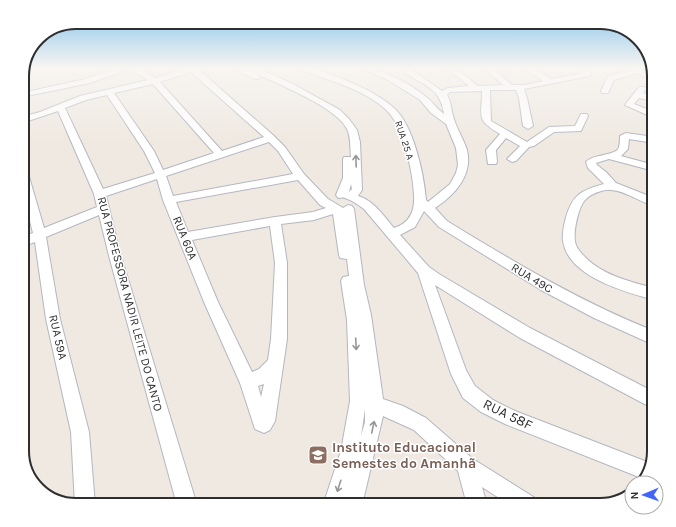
<svg xmlns="http://www.w3.org/2000/svg" width="676" height="527" font-family="Karla,sans-serif">
<rect width="100%" height="100%" fill="#efe9e1"/>
<g fill="none" stroke-linecap="round" stroke-linejoin="round">
<defs>
<g id="minor">
<path d="M121,67h15l20,11 35,-11h11l-4,2 76,67 11,11 19,27 24,25 15,9 5,-3 4,1 2,3 10,76 7,30 12,84 20,7 23,12 47,41 62,39 3,7h-28l-28,-18 5,18h-20l-9,-34 -44,-41 -31,-14 -21,89h-39l18,-54 9,-50 -3,-81 -6,-39 2,-4 6,-1 -2,-17 -7,-1 -1,-3 -6,-41 -19,6 -33,4 6,39v76l-12,82 -5,9 -6,3 -9,-4 -15,-46 -36,-81 -41,-102 -6,-21 -51,17 15,60 76,249h-20l-68,-249 -10,-41 -53,22 14,82 29,113 6,73h-20l-4,-73 -25,-113 -11,-77 -13,5v-10l11,-4 -11,-43v-23l5,3 17,58 53,-21 -3,-13 -36,-83 -36,12v-6l18,-5 40,-16 68,-16 -19,-11 -39,14 -68,14v-4l63,-14zM191,72l73,65 -42,14 -62,-69zM153,84l61,69 -51,17 -9,-19 -40,-58zM107,95l37,56 11,22 -52,16 -38,-81 21,-8zM269,142l9,9 15,23 -120,22 -7,-20zM298,180l22,25 6,3 -13,4 -38,5 -87,15 -12,-30zM270,226l5,37 -4,76 -3,21 -9,9 -7,3 -34,-70 -26,-62zM264,384l-3,13 -3,-11zM365,409v13l-4,14z"/>
<path d="M233,67h10l18,10 -4,2h-3z"/>
<path d="M245,67h10l36,16 49,27 9,9 8,11 3,12 2,48 -4,6c15,4 26,20 36,32 16,-5 21,-17 20,-33 -1,-22 -10,-64 -24,-81 -14,-16 -36,-25 -55,-32 -10,-4 -30,-9 -37,-15 17,0 32,7 47,13 17,7 36,16 50,29 19,18 29,66 31,91l2,2 22,-18 6,-11 2,-8 -2,-17 -10,-24 -15,-11 -11,-13 -32,-20 -29,-13c19,0 53,17 67,30 7,5 11,12 18,17 -4,-31 -28,-29 -45,-47h9l34,24 6,-3 21,-2 -24,-19h9l24,19 25,-1 -20,-18h8l21,18h13l18,-4 -21,-14h9l20,12 32,-6 -7,-6c7,0 12,0 15,7l-1,2 -66,13 3,9 6,28 -5,3 -5,-3 -4,-28 -3,-8h-26l1,31 36,21 22,-15 26,-1 6,-12h6l1,2 -7,15 -27,1 -20,14 -5,1 -13,14 -4,1 -5,-3 13,-13 -14,-8 -10,12 1,12 -1,2h-8l-2,-14 14,-16c-25,-15 -18,-17 -18,-43l-32,1 -3,3c5,8 4,18 8,27 3,9 9,18 12,28 6,25 -12,45 -32,58l12,13c67,41 134,81 207,110v14l-60,-27 -53,-28 -102,-63 -15,-16 -9,16 -15,8 29,32 10,7 91,54 124,64v17l-134,-71 -85,-53 31,85 9,16 18,14 22,11 135,52 -6,16 -139,-55 -24,-12 -18,-14 -12,-24 -33,-101 -54,-64c-5,-4 -13,-9 -19,-11 -2,-1 -5,0 -7,0l-2,-3 7,-17v-19l1,-2h7c-1,-9 0,-20 -4,-28 -9,-19 -57,-40 -77,-49 -8,-4 -19,-7 -25,-13zM351,184l1,5 -3,3z"/>
<path d="M626,67h10l18,9v5l-17,-8 -23,7 -6,13h-6l-1,-2 7,-15 23,-6z"/>
<path d="M639,87h6l1,2 -3,4 11,3v5l-15,-3 -5,6 20,8v6l-29,-13z"/>
<path d="M626,133l28,4v6l-25,-4 -1,10 -7,7 33,9v6l-45,-12 -13,4 1,2 9,7 10,11 38,15v8c-14,-4 -28,-15 -43,-16 -7,-1 -20,4 -25,9 -8,7 -14,37 -10,46 2,5 6,9 9,12 17,18 46,25 69,31v12c-28,-8 -86,-23 -91,-59 -1,-7 1,-16 3,-24 7,-23 16,-27 38,-33l-16,-16 -2,-6c7,-8 27,-6 32,-13 2,-3 2,-9 2,-13z"/>
</g>
</defs>
<use href="#minor" stroke="#b4b7c1" stroke-width="2"/>
<use href="#minor" fill="#fff" fill-rule="evenodd"/>
</g>
<defs><path id="oneway-shaft" d="M-6 0H5M1.5-3L5.5 0L1.5 3" fill="none" stroke-width="1.6" stroke-linecap="round" stroke-linejoin="round"/></defs>
<g stroke="#969696">
<use href="#oneway-shaft" transform="translate(356 161) rotate(-92)"/>
<use href="#oneway-shaft" transform="translate(356 344) rotate(87)"/>
<use href="#oneway-shaft" transform="translate(373 427) rotate(-78)"/>
<use href="#oneway-shaft" transform="translate(339 486) rotate(108)"/>
</g>
<linearGradient id="sky" x2="0" y2="1"><stop stop-color="#7abfeb"/><stop offset="0.48" stop-color="#f8f5f2"/><stop offset="1" stop-color="#f8f5f2" stop-opacity="0"/></linearGradient>
<rect width="676" height="141" fill="url(#sky)"/>
<defs>
<symbol id="school-square" viewBox="-11 -11 22 22"><rect x="-9" y="-9" width="18" height="18" rx="4" fill="#8d6e63" stroke="#fff"/><path d="M0-5L7-2L0 1L-7-2ZM-4 1L0 2.5L4 1V4Q0 6-4 4Z" fill="#fff"/></symbol>
</defs>
<g fill-rule="evenodd">
<use href="#school-square" x="307" y="444" width="22" height="22"/>
</g>
<g text-anchor="middle" stroke-width="3" stroke-linejoin="round" paint-order="stroke">
<g font-size="10" fill="#2e2e2e" stroke="#fff">
<text transform="translate(405 140) rotate(72)" y="4">RUA 25 A</text>
</g>
<g font-size="12" fill="#2e2e2e" stroke="#fff">
<text transform="translate(185 238) rotate(68)" y="4">RUA 60A</text>
<text transform="translate(532 278) rotate(31)" y="4">RUA 49C</text>
<text transform="translate(130 304) rotate(75)" y="4">RUA PROFESSORA NADIR LEITE DO CANTO</text>
<text transform="translate(58 337) rotate(77)" y="4">RUA 59A</text>
</g>
<g font-size="14" fill="#2e2e2e" stroke="#fff">
<text transform="translate(508 414) rotate(26)" y="5">RUA 58F</text>
</g>
<g font-size="14" font-weight="bold" fill="#785e54" stroke="#fff" text-anchor="start">
<text x="332" y="452">Instituto Educacional<tspan x="332" dy="16">Semestes do Amanhã</tspan></text>
</g>
</g>
<path d="M0 0H676V527H0ZM76 29H600A47 47 0 0 1 647 76V451A47 47 0 0 1 600 498H76A47 47 0 0 1 29 451V76A47 47 0 0 1 76 29Z" fill="#fff" fill-rule="evenodd"/>
<path fill="none" stroke="#2e2e2e" stroke-width="2" d="M76 29H600A47 47 0 0 1 647 76V451A47 47 0 0 1 600 498H76A47 47 0 0 1 29 451V76A47 47 0 0 1 76 29Z"/>
<g transform="translate(644 495) rotate(268)"><circle r="19" fill="#ffffff" stroke="#ababab"/>
<path d="M0-3L7 15L0 10L-7 15Z" fill="#4264fb"/>
<text y="-6" font-size="11" font-weight="bold" text-anchor="middle" fill="#2e2e2e">N</text>
</g>
</svg>
